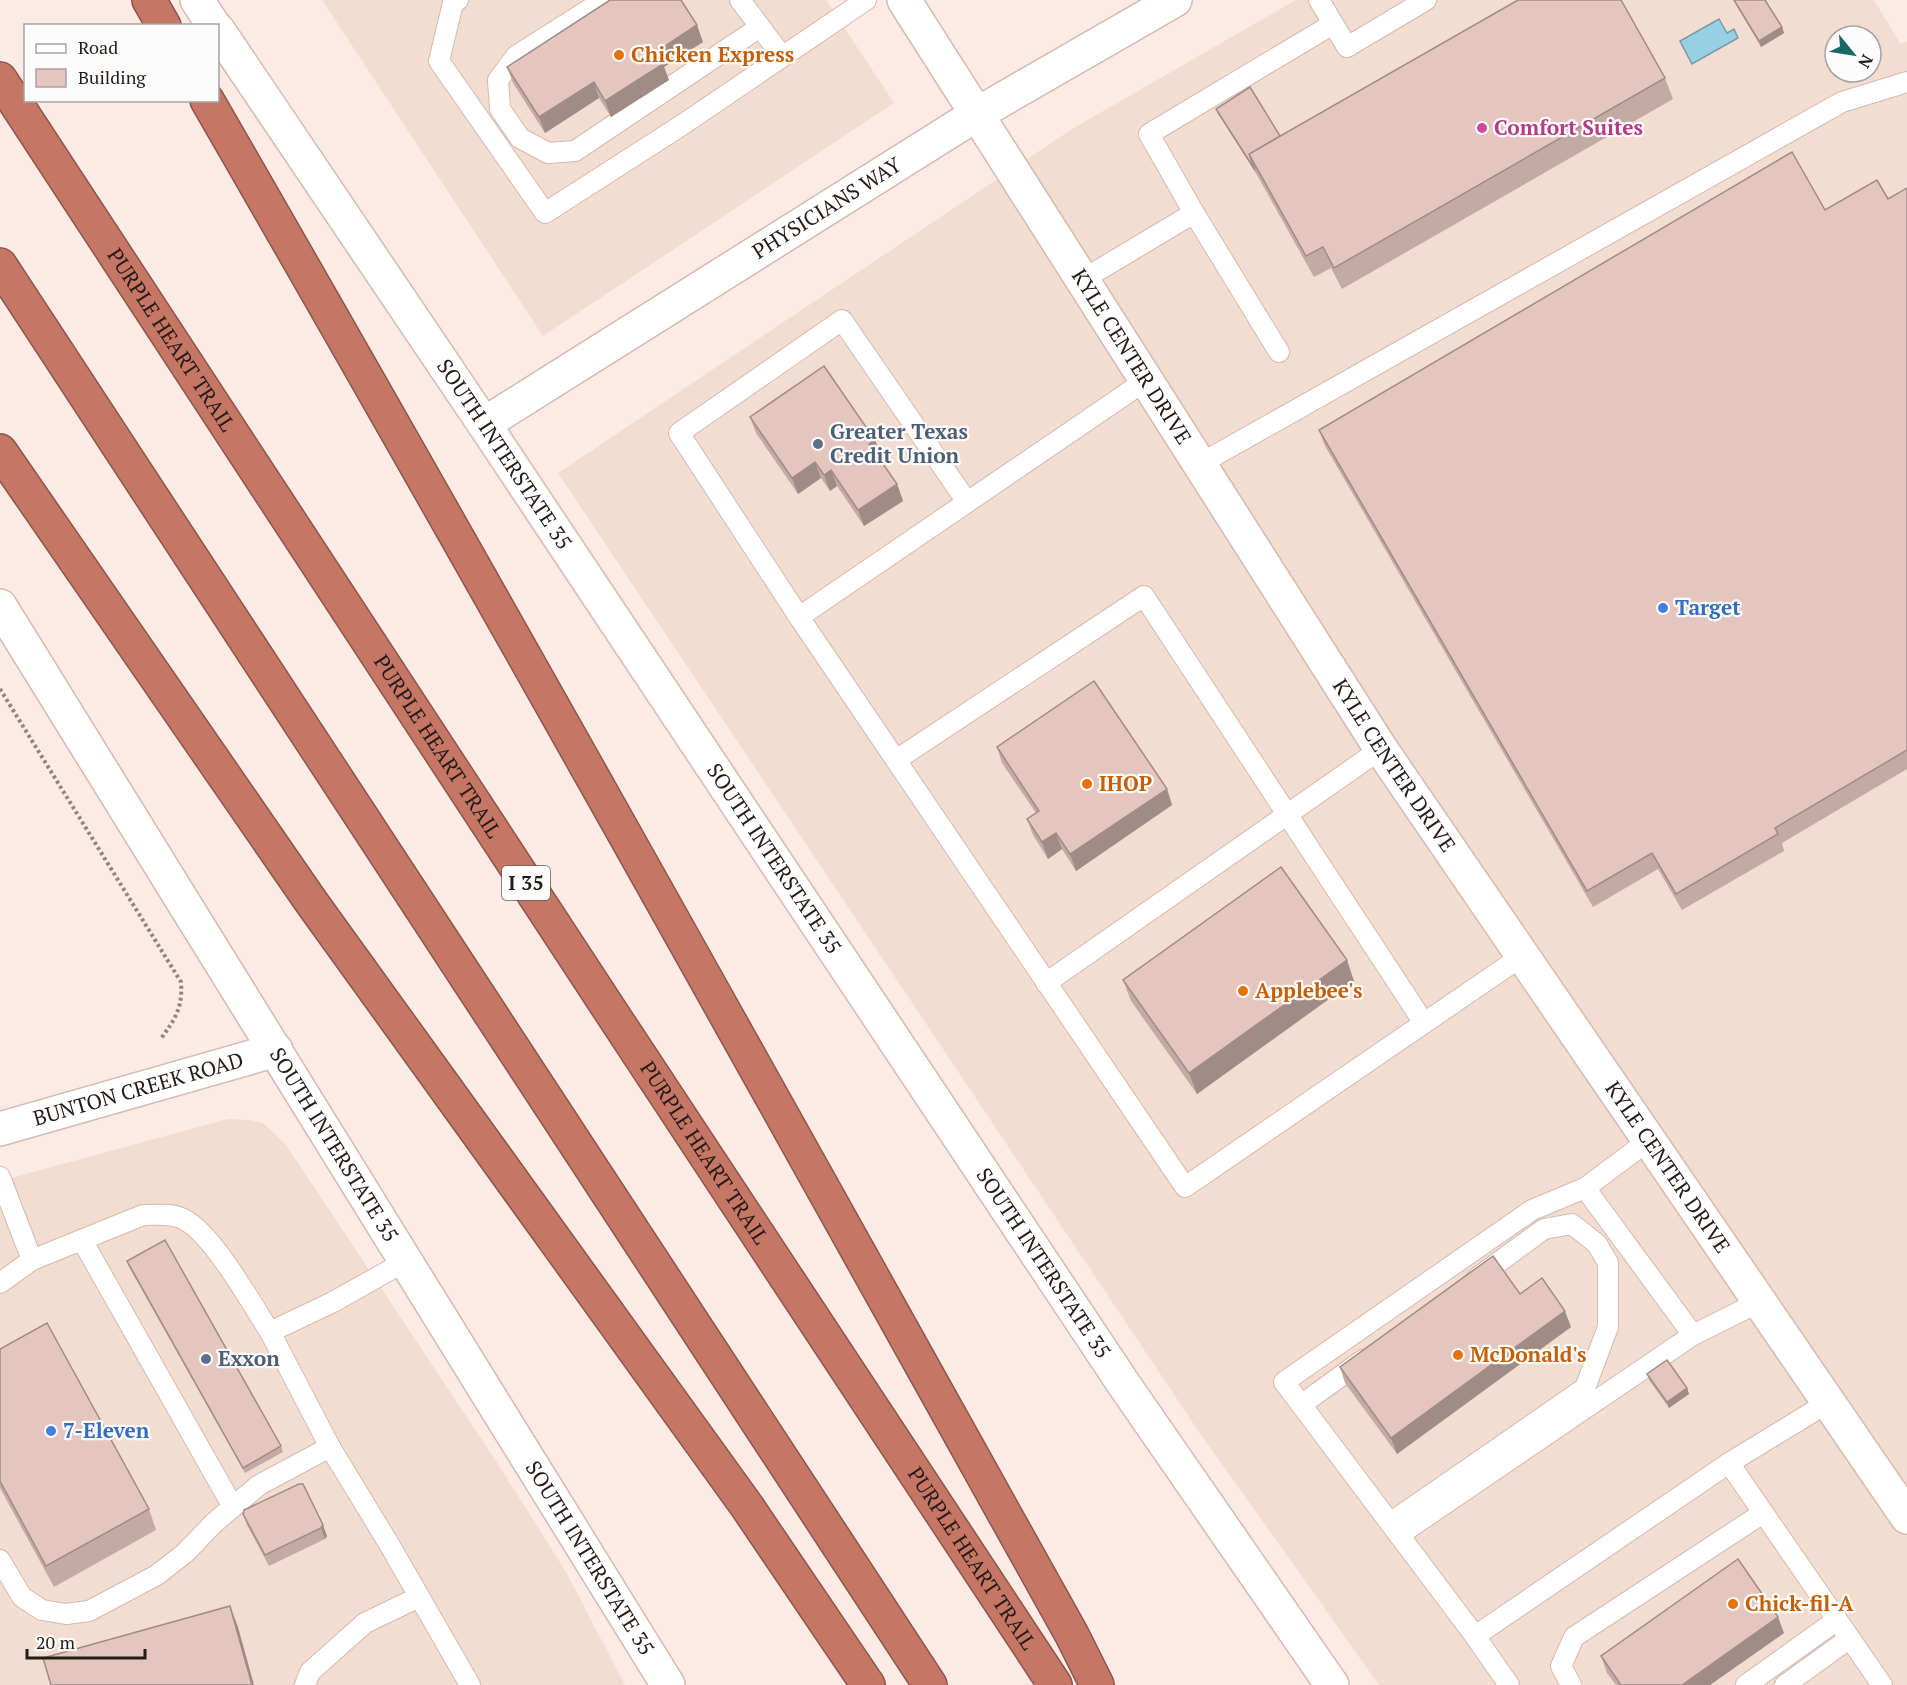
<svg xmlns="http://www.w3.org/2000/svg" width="1907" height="1685" font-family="'PT Serif',serif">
<rect width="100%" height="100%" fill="#fcebe4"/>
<g fill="#f3dcd0" fill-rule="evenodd">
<path d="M322,0h504l68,103 -351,233z"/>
<path d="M1296,0h578l26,43 7,-1v1643h-528l-180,-253 -641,-959 514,-344zM1835,36h36v36h-36z"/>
<path d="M228,1119l22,1 13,3 23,22 210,316 70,111 59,113h-625v-504z"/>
</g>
<path fill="#97d0e3" stroke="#759aa6" stroke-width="1.5" d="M1719,19l8,14 7,-4 4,9 -46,26 -12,-23z"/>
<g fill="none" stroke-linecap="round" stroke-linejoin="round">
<defs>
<g id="service">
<path d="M458,0l-5,3 -14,58 106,152 137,-88 184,-125"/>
<path d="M604,0l-88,56 -18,24 2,29 20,29 28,15 27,-2 185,-124"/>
<path d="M740,0l42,56"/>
<path d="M1319,0l28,47 79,-47"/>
<path d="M1082,280l112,-67"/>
<path d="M1279,352l-85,-139 -45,-79 184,-110"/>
<path d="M1145,381l-346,236 386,570 337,-231"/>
<path d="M1198,465l644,-363 65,-20"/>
<path d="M799,617l-120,-184 163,-113 125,182"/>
<path d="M896,760l248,-164 280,427"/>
<path d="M1046,983l335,-234"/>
<path d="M0,1177l32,83"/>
<path d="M1585,1188l108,147 66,-33"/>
<path d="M82,1240l151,267"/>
<path d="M0,1283l32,-23 111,-45c12,0 26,-2 38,3 30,12 70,85 89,114"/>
<path d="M1301,1405l62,-45"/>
<path d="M330,1447l59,97 81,141"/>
<path d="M1729,1463l100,-61"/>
<path d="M1390,1523l195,-135 23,-61v-64l-11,-19 -25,-20 -28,5 -67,49"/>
<path d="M1399,1535l294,-200"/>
<path d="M0,1560l22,37 20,13 24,4 23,-3 68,-36 28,-22 29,-30 45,-38 71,-38 -60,-115 63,-30 73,-41"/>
<path d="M1475,1636l-191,-254 248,-172 53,-22 63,-47"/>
<path d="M305,1685l5,-13 55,-49 54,-26"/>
<path d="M1509,1685l-34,-49 254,-173 153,222"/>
<path d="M1571,1685l-10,-19 13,-29 189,-124"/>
<path d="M1746,1685l91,-65"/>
<path d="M1785,1685l65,-47"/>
</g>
<g id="minor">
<path id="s1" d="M904,0l477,749 526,768"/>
<path id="s2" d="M484,424l493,-310 198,-114"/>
</g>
<g id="tertiary">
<path id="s3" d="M0,1129l276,-79"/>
</g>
<g id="secondary">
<path d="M197,0l17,26"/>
<path id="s4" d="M218,30l266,394 641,962 207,299"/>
<path id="s5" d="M0,606l668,1079"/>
</g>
<g id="motorway">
<path d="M149,0l15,26"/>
<path id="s6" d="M0,79l617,942 438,664"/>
<path d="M207,100c294,509 579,1022 865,1535l25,50"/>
<path d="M0,265l930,1420"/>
<path d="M0,451l312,452 434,602 122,180"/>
</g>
</defs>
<use href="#service" stroke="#d5baaf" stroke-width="22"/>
<use href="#minor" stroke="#d5baaf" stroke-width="36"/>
<use href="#tertiary" stroke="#d5baaf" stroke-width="36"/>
<use href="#secondary" stroke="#d5baaf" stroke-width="36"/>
<use href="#motorway" stroke="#8d564a" stroke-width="36"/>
<path stroke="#91837e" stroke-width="4" stroke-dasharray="3 3" stroke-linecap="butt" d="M0,689l181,293c2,26 -6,37 -21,58"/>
<use href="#service" stroke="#fff" stroke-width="20"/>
<use href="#minor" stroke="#fff" stroke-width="33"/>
<use href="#tertiary" stroke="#fff" stroke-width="33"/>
<use href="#secondary" stroke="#fff" stroke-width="33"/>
<use href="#motorway" stroke="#c57665" stroke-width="33"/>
</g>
<g fill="#c4aaa4">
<path d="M1733,0h32l17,27 2,6 -23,14z"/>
<path d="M703,42l-39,25 5,13 -58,37 -12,-19 -54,35 -32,-50 -6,-16z"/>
<path d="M1665,78l8,21 -331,190 -11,-21 -17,9 -57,-102 -39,-61 -2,-5 64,27z"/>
<path d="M1907,188v581l-125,74 2,8 -102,59 -24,-41 -65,38 -268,-461 -6,-16 506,-220 63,-11z"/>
<path d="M750,417l125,23 6,16 -3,2 19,26 6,17 -39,25 -27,-40 -7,5 -9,-13 -23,16 -42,-61z"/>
<path d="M997,747l170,42 5,16 -96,66 -14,-22 -14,10 -15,-24 -6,-16 9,-6 -34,-50z"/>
<path d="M1123,980l231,1 -157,113 -66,-93z"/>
<path d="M127,1261l154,185 2,6 -38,21 -116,-206z"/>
<path d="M1520,1294l51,33 -174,127 -52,-71 -5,-16z"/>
<path d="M0,1349l149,160 7,21 -102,57 -54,-99z"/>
<path d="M1647,1374l40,14 2,6 -20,14 -20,-28z"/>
<path d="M303,1484l24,52 -2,3 -56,27 -22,-41 -4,-11z"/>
<path d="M1784,1633l-74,52h-94l-9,-12 -6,-17z"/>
</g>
<g fill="#a08b86">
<path d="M697,25l6,17 -39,25 5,13 -58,37 -6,-16 51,-49z"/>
<path d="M1782,27l2,6 -23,14 -2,-6z"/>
<path d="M594,82l5,16 -54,35 -6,-16z"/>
<path d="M875,440l6,16 -6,4 -6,-16z"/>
<path d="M815,462l6,16 -23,16 -6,-16z"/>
<path d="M831,470l6,16 -7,5 -6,-16z"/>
<path d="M897,484l6,17 -39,25 -6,-16z"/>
<path d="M1167,789l5,16 -96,66 -6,-17z"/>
<path d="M1056,833l6,16 -14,10 -6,-17z"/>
<path d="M1347,960l7,21 -157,113 -8,-21z"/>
<path d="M1565,1311l6,16 -174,127 -6,-16z"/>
<path d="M1687,1388l2,6 -20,14 -2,-6z"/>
<path d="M323,1525l4,11 -2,3 -4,-11z"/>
<path d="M230,1606l8,21 16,58h-2z"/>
<path d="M1778,1617l6,16 -74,52h-28z"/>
</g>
<g fill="#e4c6bf" stroke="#a08b86" stroke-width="1.5">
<path d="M610,0h71l16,25 -41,27 7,12 -58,37 -11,-19 -55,35 -32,-50z"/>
<path d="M1518,0h103l44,78 -331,190 -11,-21 -17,9 -57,-102z"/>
<path d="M1734,0h31l17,27 -23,14z"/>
<path d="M1250,87l30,49 -31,18 6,16 -39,-61z"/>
<path d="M1792,152l33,58 52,-30 11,19 19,-11v562l-132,78 3,6 -102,60 -24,-41 -65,38 -268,-461z"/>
<path d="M824,366l51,74 -6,4 28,40 -39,26 -27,-40 -7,5 -9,-13 -23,16 -42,-61z"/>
<path d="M1094,681l73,108 -97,65 -14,-21 -14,9 -15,-23 12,-8 -42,-64z"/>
<path d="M1281,867l66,93 -158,113 -66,-93z"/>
<path d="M165,1240l116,206 -38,22 -116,-207z"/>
<path d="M1493,1256l27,38 22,-16 23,33 -174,127 -51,-71z"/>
<path d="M47,1323l102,186 -103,57 -46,-85v-132z"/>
<path d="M1667,1360l20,28 -20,14 -20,-28z"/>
<path d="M299,1484h4l20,41 -2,3 -56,27 -22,-41 1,-4z"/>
<path d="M1738,1559l40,58 -96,68h-61l-20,-29z"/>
<path d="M230,1606l22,79h-201l-8,-27z"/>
</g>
<g fill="#e8710a" stroke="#fcfcfc" stroke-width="2">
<circle cx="619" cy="55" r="6"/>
<circle cx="1087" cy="784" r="6"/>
<circle cx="1243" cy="991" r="6"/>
<circle cx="1458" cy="1355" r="6"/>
<circle cx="1733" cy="1604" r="6"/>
</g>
<circle fill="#d1479c" stroke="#fcfcfc" stroke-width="2" cx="1482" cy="128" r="6"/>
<g fill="#5c6f8a" stroke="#fcfcfc" stroke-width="2">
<circle cx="818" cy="444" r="6"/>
<circle cx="206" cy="1359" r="6"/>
</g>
<g fill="#3f7fe0" stroke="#fcfcfc" stroke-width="2">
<circle cx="1663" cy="608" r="6"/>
<circle cx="51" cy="1431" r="6"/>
</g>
<g text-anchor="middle" stroke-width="4.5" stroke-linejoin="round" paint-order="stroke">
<rect fill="#fcfcfc" stroke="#665e5c" stroke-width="1.5" x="502" y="866" width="48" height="34" rx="4.5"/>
<g font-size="20" font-weight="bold" fill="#251b17">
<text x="526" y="890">I 35</text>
</g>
<g font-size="21" font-weight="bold" fill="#c56008" stroke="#fcfcfc" text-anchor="start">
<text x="631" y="62">Chicken Express</text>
<text x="1099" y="791">IHOP</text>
<text x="1255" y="998">Applebee's</text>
<text x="1470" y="1362">McDonald's</text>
<text x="1745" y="1611">Chick-fil-A</text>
</g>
<g font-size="21" font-weight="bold" fill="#b23c85" stroke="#fcfcfc" text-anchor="start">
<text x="1494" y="135">Comfort Suites</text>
</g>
<g font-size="21" fill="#251b17" stroke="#fcfcfc">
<text dy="7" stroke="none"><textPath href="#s2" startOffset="405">PHYSICIANS WAY</textPath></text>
<text dy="7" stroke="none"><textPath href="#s6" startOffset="312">PURPLE HEART TRAIL</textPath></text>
<text dy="7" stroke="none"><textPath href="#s1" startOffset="423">KYLE CENTER DRIVE</textPath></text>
<text dy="7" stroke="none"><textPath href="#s4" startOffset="512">SOUTH INTERSTATE 35</textPath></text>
<text dy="7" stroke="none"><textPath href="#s6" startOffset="798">PURPLE HEART TRAIL</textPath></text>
<text dy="7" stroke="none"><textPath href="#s1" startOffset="909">KYLE CENTER DRIVE</textPath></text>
<text dy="7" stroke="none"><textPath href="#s4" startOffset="998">SOUTH INTERSTATE 35</textPath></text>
<text dy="7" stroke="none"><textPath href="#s3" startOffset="144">BUNTON CREEK ROAD</textPath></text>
<text dy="7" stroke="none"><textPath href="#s5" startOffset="634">SOUTH INTERSTATE 35</textPath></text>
<text dy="7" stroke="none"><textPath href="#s6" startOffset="1284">PURPLE HEART TRAIL</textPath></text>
<text dy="7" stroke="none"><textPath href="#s1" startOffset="1395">KYLE CENTER DRIVE</textPath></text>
<text dy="7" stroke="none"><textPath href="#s4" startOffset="1484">SOUTH INTERSTATE 35</textPath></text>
<text dy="7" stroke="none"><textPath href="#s5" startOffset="1120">SOUTH INTERSTATE 35</textPath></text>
<text dy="7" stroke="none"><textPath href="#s6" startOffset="1770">PURPLE HEART TRAIL</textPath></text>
</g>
<g font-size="21" font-weight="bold" fill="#4e5e75" stroke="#fcfcfc" text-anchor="start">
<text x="830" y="439">Greater Texas<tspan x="830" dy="24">Credit Union</tspan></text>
<text x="218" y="1366">Exxon</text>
</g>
<g font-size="21" font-weight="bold" fill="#366cbe" stroke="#fcfcfc" text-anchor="start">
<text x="1675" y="615">Target</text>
<text x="63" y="1438">7-Eleven</text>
</g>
</g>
<rect x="24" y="24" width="195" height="78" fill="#fcfcfc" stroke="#a6a2a0" stroke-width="1.5"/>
<rect x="36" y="44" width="30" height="9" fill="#ffffff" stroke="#a6a2a0" stroke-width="1.5"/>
<text x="78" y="54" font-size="18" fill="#251b17">Road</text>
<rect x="36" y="69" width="30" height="18" fill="#e4c6bf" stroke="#a6a2a0" stroke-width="1.5"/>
<text x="78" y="84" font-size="18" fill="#251b17">Building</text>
<g transform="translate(1853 54) rotate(120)"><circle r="28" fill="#fcfcfc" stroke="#a6a2a0" stroke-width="1.5"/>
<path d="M0-4.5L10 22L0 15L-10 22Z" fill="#1b6868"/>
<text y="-9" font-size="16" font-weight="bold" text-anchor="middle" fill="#251b17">N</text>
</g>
<path d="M27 1649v9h118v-9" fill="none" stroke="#251b17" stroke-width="3"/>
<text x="36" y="1649" font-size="18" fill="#251b17" stroke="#fcfcfc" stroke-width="4.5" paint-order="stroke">20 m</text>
</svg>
